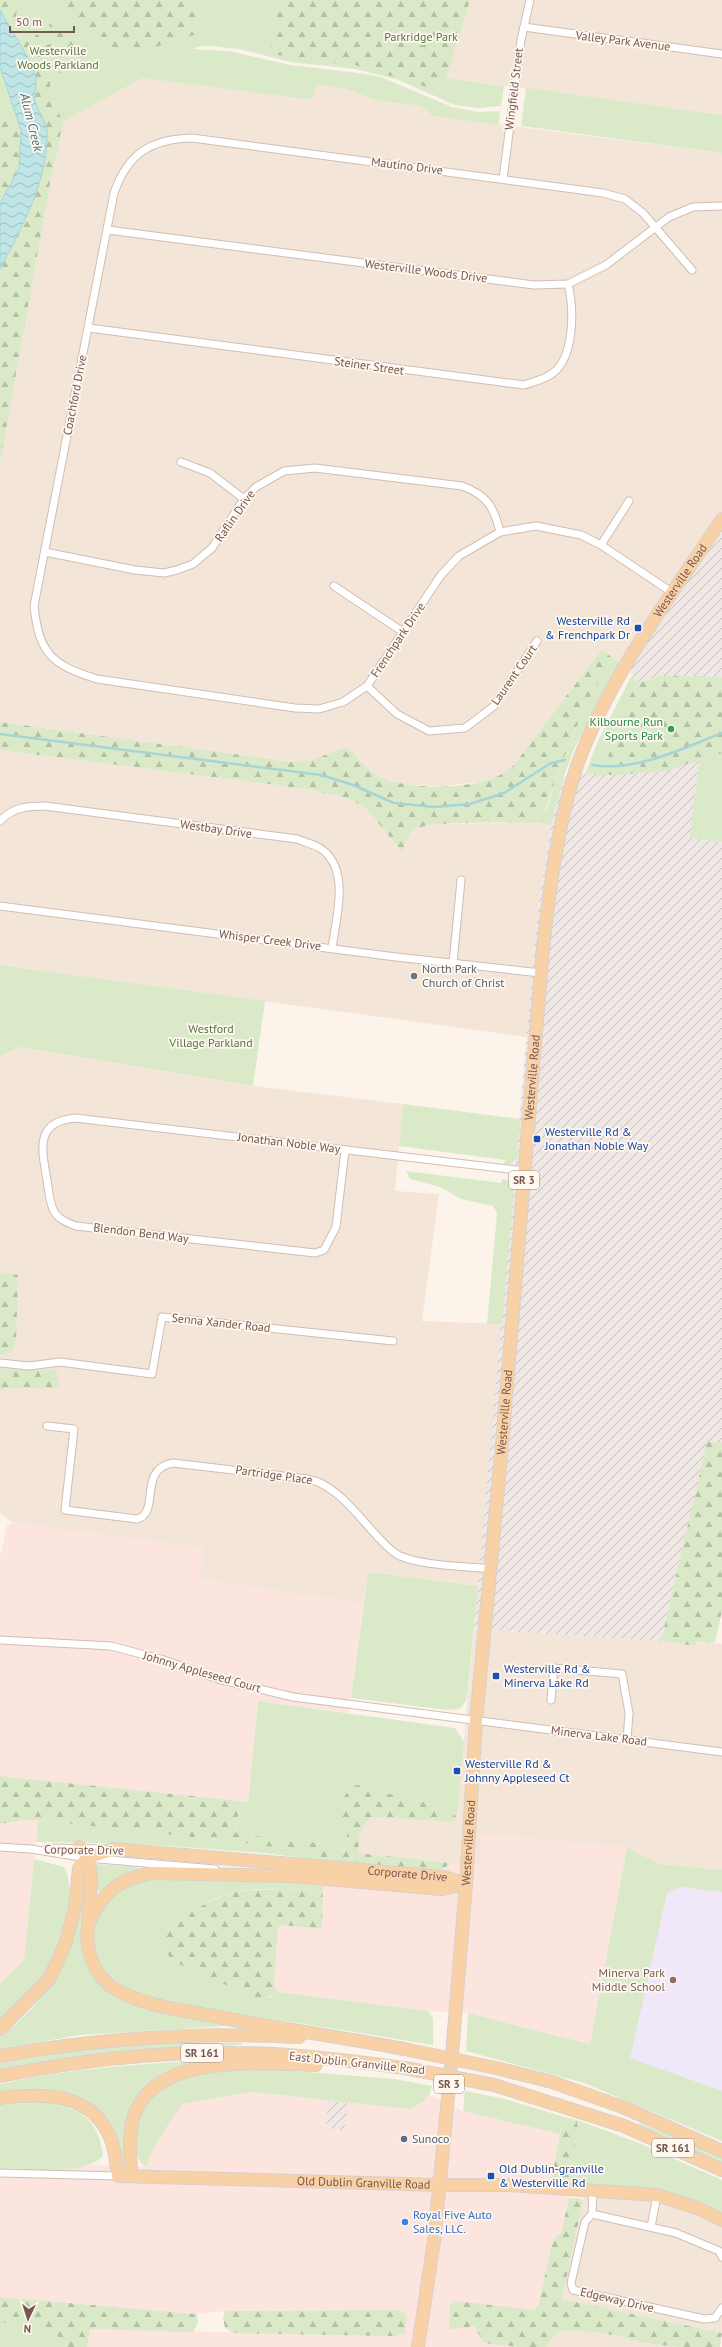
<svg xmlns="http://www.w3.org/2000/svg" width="722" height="2347" font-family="'PT Sans',sans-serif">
<defs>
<pattern id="industrial-furrows" width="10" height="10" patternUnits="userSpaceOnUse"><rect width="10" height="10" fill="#eee7e3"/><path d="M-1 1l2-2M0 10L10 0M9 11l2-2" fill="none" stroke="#c6beba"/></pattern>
<pattern id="forest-firs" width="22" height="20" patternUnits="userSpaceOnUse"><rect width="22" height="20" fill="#daeac9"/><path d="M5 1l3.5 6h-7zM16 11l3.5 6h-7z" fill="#b6c0a5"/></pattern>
<pattern id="water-waves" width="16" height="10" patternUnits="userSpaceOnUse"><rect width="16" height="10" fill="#bfe5e6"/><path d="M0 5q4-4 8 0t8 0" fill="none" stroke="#a0bcbd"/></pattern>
</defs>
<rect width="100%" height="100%" fill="#fcf4eb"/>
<g fill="#f4e5d9">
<path d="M470,0h252v115l-276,-37z"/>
<path d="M92,71l221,29 4,-16 29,5 32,12 42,5 13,10 289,37v369l-96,145 -26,-16 -87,115 -14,10 -18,6 -39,4 -35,-1 -22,-6 -13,-8 -25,-24 -38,15h-17l-292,-40v-259l50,-280 13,-62z"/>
<path d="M0,750l314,40 38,10 14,8 36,44 5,-15 7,-8 19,-5 100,-2 18,3 -13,82 -11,130 -527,-72z"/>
<path d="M20,1047l233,39 150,18 -8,87 44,3 -17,127 80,3 -24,262 -110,-14 -5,32 -164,-25 4,-31 -190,-25 -13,-10v-122l7,-3 21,-1 27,-18 -36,1 -19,-3v-12l11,-2 7,-78 -18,-3v-216z"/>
<path d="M474,1629l187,12 34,5 1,-5 26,3v226l-61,-6 -34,-16 -145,-14 -2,29h-29l-94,-10 2,-17 8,-17 7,-2 78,5 5,-4z"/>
<path d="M586,2187l136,27v119l-160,-34z"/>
<path d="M560,2331l38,1 54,12 27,3h-133l6,-9z"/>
</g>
<g fill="#fce5df">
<path d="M13,1523l191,25 -5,31 164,25 -14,109 -91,-12 -10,101 -248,-26v-219l7,-32z"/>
<path d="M17,1820h21l-14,140 -24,23v-159z"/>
<path d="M482,1834l145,14 -37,196 -122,-31 -40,-2 -150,-19 -4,-5 4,-59 3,-3 41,4 3,-68 107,9h9l10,-7h29z"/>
<path d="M252,2092l157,17 14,-6 7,-8 33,16 97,23 -9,48 17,3 1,13 -8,35 -8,6 -15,67 -5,4 -59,16 10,17 34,4h-431l2,-18 303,7 15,-21 -8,-5 -174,1 -28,3 -197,-17v-129l66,1 26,-4 53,2 10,-22 27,-41z"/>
</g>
<g fill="url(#industrial-furrows)">
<path d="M722,532v145l-62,-1 -22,7 -12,-16z"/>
<path d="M699,760l-8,77 31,5v601h-15l-46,198 -187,-12 64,-722 13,-82 13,-49z"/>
<path d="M328,2101l19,2 -2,27 -19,-2z"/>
</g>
<path fill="#f0e7f9" d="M649,1859l12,5 61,6v271l-122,-51z"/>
<g fill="#daeac9" fill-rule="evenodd">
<path d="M0,0h470l-24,78 58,8 -3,20 -23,2 -23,-3 -59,-26 -41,-10 -65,-7 -51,-13 -29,-3h-10l-7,3 36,2 61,14 61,7 30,5 71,30 26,5 22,-1 -1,14 -66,-9 -13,-10 -42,-5 -32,-12 -29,-5 -4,16 -171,-22 -78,43 -14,62 -50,280z"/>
<path d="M526,88l196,27v38l-201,-27z"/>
<path d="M613,658l6,5 -44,84 -11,29 -13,49 -18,-3 13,-11 14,-44 26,-63z"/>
<path d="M632,675l6,8 -10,17 94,-23v165l-32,-4 9,-77 -89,14 -25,-1 13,-33zM626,706l-16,69 -6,-6z"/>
<path d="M0,965l265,36 -12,85 -233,-39 -20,9z"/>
<path d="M403,1104l117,15 -3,39 -5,6 -8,1 1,-5 -106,-14z"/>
<path d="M406,1171l96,12v-4c7,0 9,4 12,9l-12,136h-15l10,-111 -4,-7 -32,-7 -21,-12 -30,-8z"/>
<path d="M368,1572l110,14 -11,113 -7,10 -13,1 -96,-12z"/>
<path d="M258,1701l197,27 9,14 -7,76 -8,-10 -63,-15 -14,-6 -25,40v20l-4,3 -51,-13 -46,-1 -10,-3c-3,-10 5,-21 4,-32l8,1z"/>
<path d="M38,1820l200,22 56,8 51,13 -82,-10 -121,-9 -106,-2z"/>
<path d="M627,1848l34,16 61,6v22l-41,-5 -14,6 -37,165 92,33v50l-138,-58 -118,-32 2,-38 122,31z"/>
<path d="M34,1859l30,8c16,30 -4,86 -22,112 -11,16 -28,31 -42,45v-41l24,-23z"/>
<path d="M98,1864l40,3 -1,4 -27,13 -10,8 -5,-5 1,-22z"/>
<path d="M85,1874l2,1 -5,55 23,57 122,36 -1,3 -146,9 -80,14v-13l15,-11 20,-20 15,-21z"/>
<path d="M145,1878l127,3 52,5 -1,5c-37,-2 -84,-8 -118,13 -11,7 -30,33 -39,44l6,12 22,10 75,28 9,-6 150,19 5,7v27c-65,-11 -129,-21 -194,-31 -34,-6 -81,-10 -112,-26 -19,-10 -36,-33 -33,-56 5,-33 23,-42 51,-54z"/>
<path d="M173,2042l68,1v2l-110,6 -131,20v-8l91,-15z"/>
<path d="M197,2061v3l-53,26 -20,72 -3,-1 -27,-52 -94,-14v-11c65,-14 130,-20 197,-23z"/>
<path d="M283,2070l112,9 37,7c-2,14 -10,17 -23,23l-157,-17 -70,12 -27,41 -9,22c-12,-9 -12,-21 -10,-33 7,-71 95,-63 147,-64z"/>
<path d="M465,2091l40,8 63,19 -6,4 -2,12 -97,-23z"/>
<path d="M33,2102c39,2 66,12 70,54 -19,21 -76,12 -103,12v-63z"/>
<path d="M577,2120l62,23 83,37v34l-24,-9 -130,-20 10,-57z"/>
<path d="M639,2123l83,33v8l-84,-39z"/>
<path d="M0,2297l93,10 -6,40h-87z"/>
</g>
<g fill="url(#forest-firs)">
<path d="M0,0h21l-7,21 -6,2 -8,-13z"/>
<path d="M52,0h146l1,33c-32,11 -69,27 -102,9 -15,-8 -32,-29 -45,-42z"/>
<path d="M279,0h191l-24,78 -13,11 -78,-24 -85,-11z"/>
<path d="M53,22l46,37 -1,6 -6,6c-49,-3 -50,11 -29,50l-13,62 -50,280v-194l18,-34 26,-71 3,-33 -12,-31 1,-24 -14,-31 11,-11 5,1 9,10 4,-1 4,-9 -6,-10z"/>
<path d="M0,116h4l17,14 -2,38 -19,35z"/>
<path d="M601,650l12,8 -27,46 -26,63 -15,44 -12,11c-21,1 -107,-2 -120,8 -6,6 -8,14 -11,22l-36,-44 -14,-8 -38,-10 -314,-40v-28l292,40 17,-1 38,-14c12,11 23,26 38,32 28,11 86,10 113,-3 5,-2 10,-7 15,-10z"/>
<path d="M660,676l62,1v76l-56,18 -56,4 -6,-6 23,-68 11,-18z"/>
<path d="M0,1272l18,3 -2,68 -5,10 -11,2z"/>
<path d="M0,1367l19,3 37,-1 3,17 -7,2h-45l-7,3z"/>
<path d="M707,1442l15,1v168l-7,32 -18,-2 -2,5 -34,-5z"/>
<path d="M0,1776l240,25c1,11 -7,22 -4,32l10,3 46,1 51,13 4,-3v-20l-7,-6 1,-20 8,-11 8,-5 15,2 14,6 63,15 8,10 -5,4 -78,-5 -7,3 -8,16 -1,17 93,10 -10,7h-9l-87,-7 -51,-13 -56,-8 -200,-22 -21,1 -17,3z"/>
<path d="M285,1889l38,2 -1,38 -41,-4 -3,3 -4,59 4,5c-7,5 -13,7 -22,5 -10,-3 -77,-32 -84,-37 -8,-8 -10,-25 -2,-33 9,-11 52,-33 67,-35 15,-3 32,-2 48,-3z"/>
<path d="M568,2118l9,2 1,8 -10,57h-13l-4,-3 11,-60z"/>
<path d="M569,2198h11l3,3 -21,98 160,34 -2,14h-41l-27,-3 -54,-12 -38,-1 -8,7 -6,9h-28l-34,-4 -10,-17 -25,4 1,-25 6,-4 77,9 5,-4 15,-67 8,-6z"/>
<path d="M0,2297l197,17 1,9 -5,9 -103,-3 -3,18h-25l-5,-13 -11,-5 -46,-7z"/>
<path d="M400,2310l7,5 -2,19 -13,2 -159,-3 -8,-5 -2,-10 2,-7z"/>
</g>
<path fill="url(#water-waves)" stroke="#a6d5d7" d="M0,10c11,21 26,41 35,63 3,9 -1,19 0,28 3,10 11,20 12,31 1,49 -25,95 -47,137v-66l19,-35 2,-38 -21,-63z"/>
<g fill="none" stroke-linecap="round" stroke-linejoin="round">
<g stroke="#a6d5d7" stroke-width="2.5">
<path d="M0,734l321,41 32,10 41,18 40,4 36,-3 34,-11 47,-30 14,-3"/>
<path d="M592,765c44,7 89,-16 130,-32"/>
</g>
<defs>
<g id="minor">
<path d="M524,27l198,27"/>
<path d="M503,179l18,-139 9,-40"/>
<path d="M108,230l426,55 34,-1 38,-19 63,-48 24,-10 29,-1"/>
<path d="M89,328l435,57c9,-3 22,-6 29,-12 22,-17 21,-65 15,-89"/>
<path d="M181,462l29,11 34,26"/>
<path d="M601,545l28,-44"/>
<path d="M45,552l90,18 29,3 13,-3 16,-6 19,-16 32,-49 12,-12 28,-16 31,-3 147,18c25,9 32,21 38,46"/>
<path d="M334,586l69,46"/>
<path d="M673,593l-72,-48 -20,-10 -45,-9 -36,6 -41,24 -18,19 -74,111 -24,16 -24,7 -24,-1 -198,-29c-45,-14 -58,-25 -63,-73l80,-413c14,-40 37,-54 78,-55l411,55 22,6 18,14 49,57"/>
<path d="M367,686l30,28 32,17 36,-3 29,-22 43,-65"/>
<path d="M0,821c13,-14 28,-15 45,-15l252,33c7,3 15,5 21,8 34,19 18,71 14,101"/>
<path d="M0,906l396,51 145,16"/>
<path d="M453,963l8,-83"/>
<path d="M345,1150l-9,77 -12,23 -9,3 -239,-27c-8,-3 -16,-6 -21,-13 -6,-9 -6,-22 -8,-33 -5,-30 -13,-58 28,-62l450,53"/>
<path d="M0,1363l29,3 31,-4 92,12 10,-57 231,24"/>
<path d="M47,1426l27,3 -9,81 72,9c24,-6 0,-50 36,-56l135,16c29,6 49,36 69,57 7,7 14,16 23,20 24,10 64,10 90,13"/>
<path d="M0,1640l111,6 53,14 54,19 75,18 429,55"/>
<path d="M551,1700l3,-32 68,6 7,39 -2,27"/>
<path d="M0,1847l31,2 56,9 128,11"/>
<path d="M47,1848l60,1"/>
<path d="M0,2173l118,3"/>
<path d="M592,2214l-7,8 -14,61 2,7 131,29 11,-1 7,-10"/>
<path d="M592,2214l84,19 43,18 3,6"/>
<path d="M592,2214l1,-23"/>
<path d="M651,2227l6,-32"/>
</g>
<g id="primary">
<path d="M79,1847c23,15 5,74 9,99 3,18 13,35 29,44 28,16 64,20 96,26 63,12 127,21 191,33"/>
<path d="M91,1919c12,-28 31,-41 61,-46l139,3 151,13 23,-5"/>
<path id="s1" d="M0,2029l49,-50 16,-34 10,-37 4,-40 8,-10 27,-9 330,28 22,7"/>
<path d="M0,2056c99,-18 199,-24 299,-19"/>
<path d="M496,2068l56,14 73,26 97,43"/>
<path d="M0,2076c78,-15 156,-25 236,-23 56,0 113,8 169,15"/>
<path d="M494,2085l130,41 98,44"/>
<path id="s2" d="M0,2098c41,-5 91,-6 110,39 5,12 6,26 8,39l321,9h71l147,10 40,13 25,12"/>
<path d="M131,2176c0,-18 -3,-39 2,-57 19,-68 130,-55 183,-54"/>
<path id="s3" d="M418,2347l16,-106 17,-174 15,-183 10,-163 26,-276 41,-498c7,-60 14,-120 33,-178 29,-87 95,-173 146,-250"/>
</g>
</defs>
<use href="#minor" stroke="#d1bdb3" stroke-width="9"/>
<use href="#primary" stroke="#d9d0cd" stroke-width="14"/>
<use href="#minor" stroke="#fff" stroke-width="7"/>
<use href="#primary" stroke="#f8d1a6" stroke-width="12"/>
<defs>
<g id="primary-bridge">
<path d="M404,2049l92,19"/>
<path d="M405,2068l89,17"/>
</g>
</defs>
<use href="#primary-bridge" stroke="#d9d0cd" stroke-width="14" stroke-linecap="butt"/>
<use href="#primary-bridge" stroke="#f8d1a6" stroke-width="12"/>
</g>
<g fill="#1a4fb4" stroke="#fef8f1" stroke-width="1.5">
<rect x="634" y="624" width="8" height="8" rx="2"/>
<rect x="533" y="1135" width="8" height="8" rx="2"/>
<rect x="492" y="1672" width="8" height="8" rx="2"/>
<rect x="453" y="1767" width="8" height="8" rx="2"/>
<rect x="487" y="2172" width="8" height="8" rx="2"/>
</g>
<circle fill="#2e9e5b" stroke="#fef8f1" stroke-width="1.5" cx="671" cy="729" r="4"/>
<circle fill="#6b7280" stroke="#fef8f1" stroke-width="1.5" cx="414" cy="976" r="4"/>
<circle fill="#8d6e63" stroke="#fef8f1" stroke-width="1.5" cx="673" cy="1980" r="4"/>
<circle fill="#5c6f8a" stroke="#fef8f1" stroke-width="1.5" cx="404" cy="2139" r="4"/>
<circle fill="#3f7fe0" stroke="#fef8f1" stroke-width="1.5" cx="405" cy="2222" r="4"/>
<g text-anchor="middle" stroke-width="3.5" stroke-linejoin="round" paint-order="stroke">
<g fill="#fef8f1" stroke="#a0887f" stroke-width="1">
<rect x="509" y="1171" width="30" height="18" rx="3"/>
<rect x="181" y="2044" width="42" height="18" rx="3"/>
<rect x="434" y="2075" width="30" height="18" rx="3"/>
<rect x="652" y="2139" width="42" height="18" rx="3"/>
</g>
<g font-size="11" font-weight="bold" fill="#77584e">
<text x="524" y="1184">SR 3</text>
<text x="202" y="2057">SR 161</text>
<text x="449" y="2088">SR 3</text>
<text x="673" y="2152">SR 161</text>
</g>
<g font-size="12" fill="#587643" stroke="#fef8f1">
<text x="421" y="41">Parkridge Park</text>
<text x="58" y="55">Westerville<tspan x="58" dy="14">Woods Parkland</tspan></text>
<text x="211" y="1033">Westford<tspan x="211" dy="14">Village Parkland</tspan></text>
</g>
<g font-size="12" fill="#77584e" stroke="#fef8f1">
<text transform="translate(623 41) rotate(7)" y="4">Valley Park Avenue</text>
<text transform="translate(514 89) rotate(-83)" y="4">Wingfield Street</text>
<text transform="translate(407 166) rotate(7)" y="4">Mautino Drive</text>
<text transform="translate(426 271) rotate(7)" y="4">Westerville Woods Drive</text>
<text transform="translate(369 366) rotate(8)" y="4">Steiner Street</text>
<text transform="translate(75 395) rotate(-79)" y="4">Coachford Drive</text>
<text transform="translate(235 516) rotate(-55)" y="4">Raflin Drive</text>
<text dy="4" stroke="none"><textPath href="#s3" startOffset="1803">Westerville Road</textPath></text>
<text transform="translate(398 640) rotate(-56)" y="4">Frenchpark Drive</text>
<text transform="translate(514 675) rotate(-55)" y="4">Laurent Court</text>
<text transform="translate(216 829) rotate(8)" y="4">Westbay Drive</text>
<text transform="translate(270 940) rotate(7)" y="4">Whisper Creek Drive</text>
<text dy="4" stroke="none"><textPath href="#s3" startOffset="1275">Westerville Road</textPath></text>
<text transform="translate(289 1143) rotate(7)" y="4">Jonathan Noble Way</text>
<text transform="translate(141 1233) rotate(7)" y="4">Blendon Bend Way</text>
<text transform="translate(221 1323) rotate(6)" y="4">Senna Xander Road</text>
<text dy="4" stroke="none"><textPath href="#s3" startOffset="939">Westerville Road</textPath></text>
<text transform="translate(274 1475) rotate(8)" y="4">Partridge Place</text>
<text transform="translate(202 1672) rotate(16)" y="4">Johnny Appleseed Court</text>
<text transform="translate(599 1736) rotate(7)" y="4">Minerva Lake Road</text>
<text dy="4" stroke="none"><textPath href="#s3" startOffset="507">Westerville Road</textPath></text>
<text transform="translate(84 1850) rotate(1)" y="4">Corporate Drive</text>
<text dy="4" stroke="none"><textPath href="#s1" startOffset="522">Corporate Drive</textPath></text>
<text transform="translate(357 2063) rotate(6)" y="4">East Dublin Granville Road</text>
<text dy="4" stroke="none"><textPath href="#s2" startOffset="412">Old Dublin Granville Road</textPath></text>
<text transform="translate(617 2300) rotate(13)" y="4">Edgeway Drive</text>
</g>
<g font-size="12" fill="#164399" stroke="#fef8f1" text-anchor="start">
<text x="630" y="625" text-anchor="end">Westerville Rd<tspan x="630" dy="14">&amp; Frenchpark Dr</tspan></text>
<text x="545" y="1136">Westerville Rd &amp;<tspan x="545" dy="14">Jonathan Noble Way</tspan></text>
<text x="504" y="1673">Westerville Rd &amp;<tspan x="504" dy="14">Minerva Lake Rd</tspan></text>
<text x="465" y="1768">Westerville Rd &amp;<tspan x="465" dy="14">Johnny Appleseed Ct</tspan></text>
<text x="499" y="2173">Old Dublin-granville<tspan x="499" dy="14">&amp; Westerville Rd</tspan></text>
</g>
<g font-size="12" fill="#27864d" stroke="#fef8f1" text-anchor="end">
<text x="663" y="726">Kilbourne Run<tspan x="663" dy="14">Sports Park</tspan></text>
</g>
<g font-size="12" fill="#5b616d" stroke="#fef8f1" text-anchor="start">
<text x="422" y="973">North Park<tspan x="422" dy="14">Church of Christ</tspan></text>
</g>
<g font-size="12" fill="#785e54" stroke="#fef8f1" text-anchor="end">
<text x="665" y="1977">Minerva Park<tspan x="665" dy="14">Middle School</tspan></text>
</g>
<g font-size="12" fill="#4e5e75" stroke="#fef8f1" text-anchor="start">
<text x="412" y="2143">Sunoco</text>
</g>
<g font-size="12" fill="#366cbe" stroke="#fef8f1" text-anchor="start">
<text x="413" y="2219">Royal Five Auto<tspan x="413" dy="14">Sales, LLC.</tspan></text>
</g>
<g font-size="13" font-style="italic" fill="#41787c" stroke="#fef8f1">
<text transform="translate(32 122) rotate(76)" y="5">Alum Creek</text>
</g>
</g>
<g transform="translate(28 2319) rotate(184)" stroke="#fef8f1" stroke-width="3" paint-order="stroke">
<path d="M0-3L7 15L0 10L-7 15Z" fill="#77584e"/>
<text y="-6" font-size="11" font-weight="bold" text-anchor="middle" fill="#77584e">N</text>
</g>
<path d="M10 26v6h64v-6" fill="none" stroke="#77584e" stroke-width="2"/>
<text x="16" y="26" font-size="12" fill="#77584e" stroke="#fef8f1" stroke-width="3" paint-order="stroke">50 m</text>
</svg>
